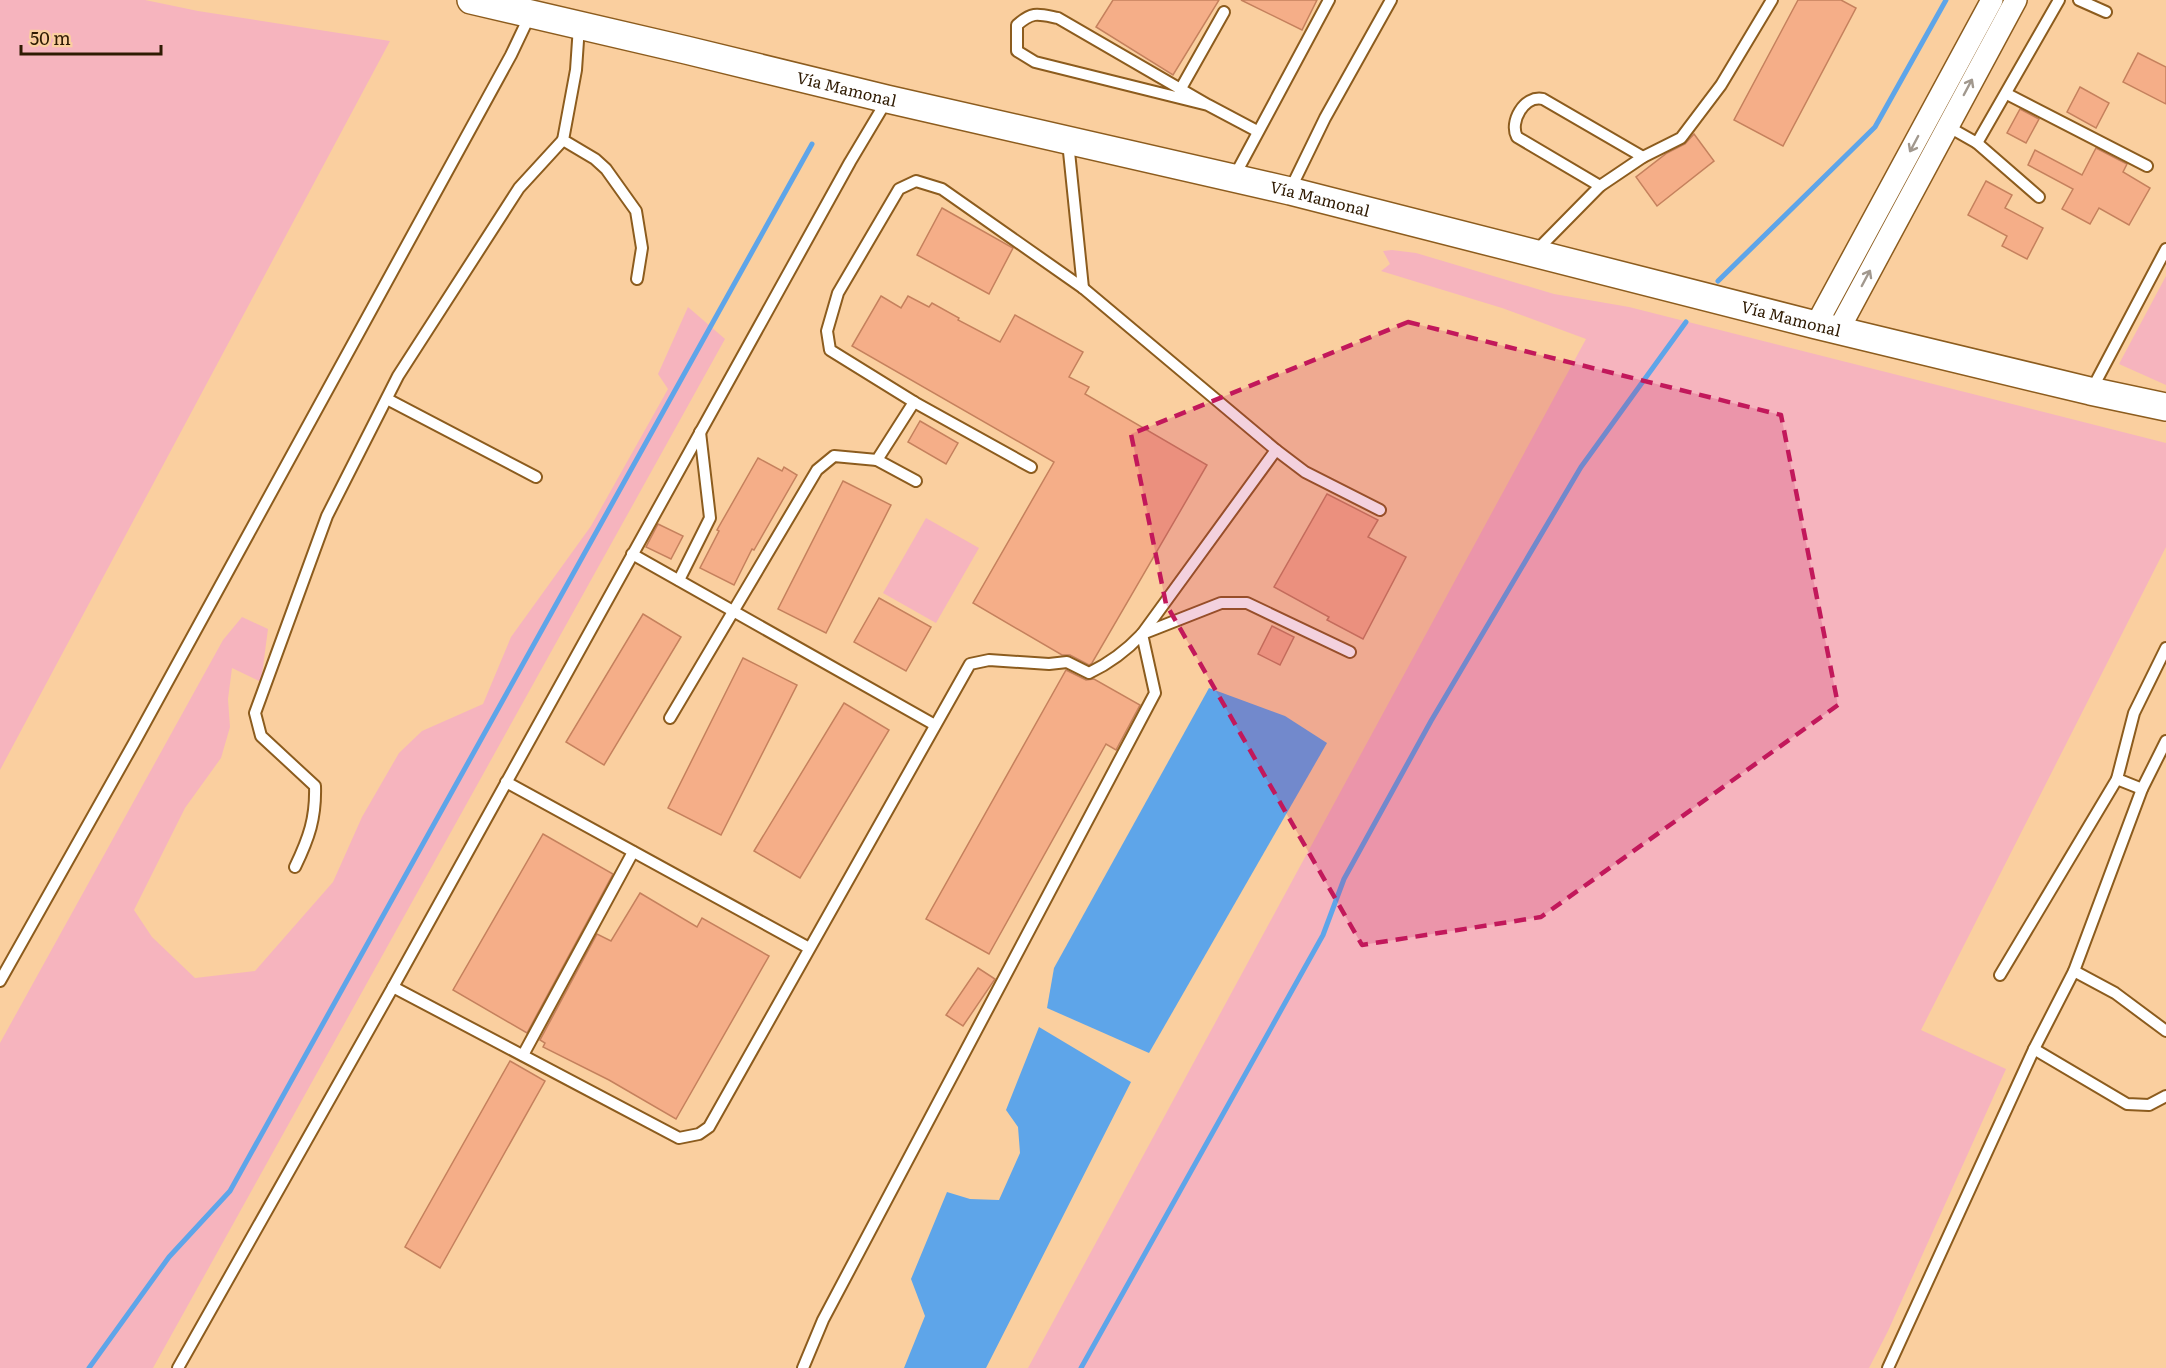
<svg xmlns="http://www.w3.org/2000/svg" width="2166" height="1368" font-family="Literata,serif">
<rect width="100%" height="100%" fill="#facf9f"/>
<g fill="#f6b4be">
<path d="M0,0h145l53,11 192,30 -390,729z"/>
<path d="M1392,250l24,3 138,41 75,13 537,136v104l-245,483 85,39 -118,262 -19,37h-841l558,-1029 -84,-31 -121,-37 9,-7 -7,-13z"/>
<path d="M2166,276v109l-47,-21z"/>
<path d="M688,307l37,32 -572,1029h-153v-325l223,-403 19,-23 26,12 -7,53 -29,-14 -4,31 2,28 -9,31 -36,50 -51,102 18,27 43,41 60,-7 78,-89 29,-65 37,-64 23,-22 61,-27 28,-67 80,-111 77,-137 -10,-15z"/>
<path d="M926,518l53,30 -43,75 -53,-30z"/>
</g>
<g fill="#5ea5e9">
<path d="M1209,688l76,28 42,27 -178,310 -102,-45 7,-40z"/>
<path d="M1039,1027l92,55 -145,286h-82l21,-52 -14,-37 36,-87 23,7 29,1 21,-47 -2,-26 -12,-17z"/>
</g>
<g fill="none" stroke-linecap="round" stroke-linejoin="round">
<g stroke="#5ea5e9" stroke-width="5">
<path d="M1718,281l157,-154 71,-127"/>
<path d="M89,1368l80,-111 61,-66 582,-1047"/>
<path d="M1081,1368l242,-433 21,-56 87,-158 150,-254 105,-145"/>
</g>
</g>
<g fill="#f5ae88" stroke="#c5815d" stroke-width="1.5">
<path d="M1113,0h106l-46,75 -77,-48z"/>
<path d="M1241,0h76l-15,30z"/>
<path d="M1798,0h43l15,8 -73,138 -49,-26z"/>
<path d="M2138,53l28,14v37l-43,-22z"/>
<path d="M2080,87l29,16 -13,25 -29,-16z"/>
<path d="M2020,109l19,10 -13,24 -19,-10z"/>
<path d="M1694,134l20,27 -57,45 -21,-29 31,-24 18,-9z"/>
<path d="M2096,148l31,16 -4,8 27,16 -21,37 -30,-17 -9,16 -28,-15 11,-20 -45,-24 7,-15 47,25z"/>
<path d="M1986,181l26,14 -7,13 38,20 -16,31 -25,-13 5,-10 -39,-21z"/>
<path d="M942,208l71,40 -24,46 -72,-39z"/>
<path d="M881,296l20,12 7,-12 21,11 3,-4 27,15 -1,2 42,22 15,-27 68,37 -14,25 20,10 -4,7 122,71 -115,198 -3,2 -19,-10h-8l-89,-52 81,-141 -202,-116z"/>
<path d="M920,421l38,22 -12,21 -38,-22z"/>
<path d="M758,458l24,13 2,-4 13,8 -43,75 -2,-1 -18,36 -34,-17 19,-37 -2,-1z"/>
<path d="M843,481l48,24 -65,128 -48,-24z"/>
<path d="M1327,494l51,26 -10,17 38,20 -43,82 -36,-19 2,-3 -55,-30z"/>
<path d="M658,524l25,12 -12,23 -25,-12z"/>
<path d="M879,598l52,29 -25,44 -52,-29z"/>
<path d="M643,614l38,23 -77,128 -38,-23z"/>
<path d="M1272,626l22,11 -14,28 -22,-11z"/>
<path d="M743,658l54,27 -76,150 -53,-27z"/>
<path d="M1066,670l20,10 8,-1 46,26 -24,45 -10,-6 -117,210 -63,-35z"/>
<path d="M844,703l45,27 -89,148 -46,-27z"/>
<path d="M543,834l70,40 -86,159 -74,-43z"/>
<path d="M640,893l57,34 5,-9 67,38 -93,163 -67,-39 -66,-33 2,-4 -5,-3 57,-106 14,7z"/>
<path d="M978,968l17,11 -32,47 -17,-11z"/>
<path d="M510,1061l35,20 -105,187 -35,-21z"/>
</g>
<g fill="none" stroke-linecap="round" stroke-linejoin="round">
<defs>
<g id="service">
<path d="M2079,0l27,12"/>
<path d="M579,26l-3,44 -13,70 32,19 11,10 30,42 6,37 -5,31"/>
<path d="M1180,90l44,-78"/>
<path d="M2007,94l140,72"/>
<path d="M1208,105l-150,-87c-20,-4 -25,-7 -41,7v26l18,11 173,43 49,26"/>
<path d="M1947,126l30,17 82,-143"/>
<path d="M1068,142l15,146"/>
<path d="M1977,143l62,54"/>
<path d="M1234,177l95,-177"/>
<path d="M1600,186l-83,-49c-8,-15 7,-42 26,-38l100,58"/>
<path d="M1290,190l35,-72 66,-118"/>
<path d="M1536,251l64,-65 43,-29 38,-19 40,-53 51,-85"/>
<path d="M2091,391l75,-142"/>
<path d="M387,399l149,78"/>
<path d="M1276,450l29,22 75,38"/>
<path d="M877,460l39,21"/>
<path d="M632,554l303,171"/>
<path d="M679,580l31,-62 -10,-86"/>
<path d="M670,718l147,-248 17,-14 43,4 37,-58"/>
<path d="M506,782l303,166"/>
<path d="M2142,789l-25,-10 17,-66 32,-65"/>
<path d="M295,867c14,-29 21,-49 20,-81l-54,-50 -6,-23 72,-197 71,-140 121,-188 44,-48"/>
<path d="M2074,971l41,22 51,38"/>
<path d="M2000,975l117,-196"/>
<path d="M0,981l134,-238 377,-688 19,-40"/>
<path d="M393,987l286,151 20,-4 10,-7 261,-463 19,-4 60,4 18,-2 22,11c21,-10 37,-22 53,-39l134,-184 -193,-162 -141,-99 -26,-8 -17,8 -61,104 -11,38 3,19 84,52 117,65"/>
<path d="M2034,1049l93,55 22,1 17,-9"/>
<path d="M523,1055l110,-203"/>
<path d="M178,1368l215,-381 457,-825 37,-62"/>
<path d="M803,1368l20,-48 332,-627 -13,-59 79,-31h26l103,49"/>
<path d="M1888,1368l146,-319 40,-78 68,-182 24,-48"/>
</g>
<g id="minor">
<path d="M1816,325l176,-325"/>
<path d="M1839,329l177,-329"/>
</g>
<g id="tertiary">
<path id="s1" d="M471,0l215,50 201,49 403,92 526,134 274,66 76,16"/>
</g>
</defs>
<use href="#service" stroke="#8c5c1e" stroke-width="14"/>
<use href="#minor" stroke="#8c5c1e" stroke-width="24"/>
<use href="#tertiary" stroke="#8c5c1e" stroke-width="30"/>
<use href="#service" stroke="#fff" stroke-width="10"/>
<use href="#minor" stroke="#fff" stroke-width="21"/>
<use href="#tertiary" stroke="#fff" stroke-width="27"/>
</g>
<defs><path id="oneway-shaft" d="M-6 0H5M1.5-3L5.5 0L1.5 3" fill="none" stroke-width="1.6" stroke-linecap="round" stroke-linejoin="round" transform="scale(1.5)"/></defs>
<g stroke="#a1988e">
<use href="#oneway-shaft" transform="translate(1968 87) rotate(-62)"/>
<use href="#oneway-shaft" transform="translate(1914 144) rotate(118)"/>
<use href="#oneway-shaft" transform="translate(1866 278) rotate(-62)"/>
</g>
<path fill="#c2185b" fill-opacity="0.2" stroke="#c2185b" stroke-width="4.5" stroke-dasharray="12 8" stroke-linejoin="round" d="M1408,322l373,93 57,290 -297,212 -179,28 -196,-341 -35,-170z"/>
<g text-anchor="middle" stroke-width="4.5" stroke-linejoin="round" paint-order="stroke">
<g font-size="16" fill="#2f1b03" stroke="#facf9f">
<text dy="6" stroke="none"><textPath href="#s1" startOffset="386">Vía Mamonal</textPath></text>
<text dy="6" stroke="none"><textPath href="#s1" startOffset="872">Vía Mamonal</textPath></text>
<text dy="6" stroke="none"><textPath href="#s1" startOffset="1358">Vía Mamonal</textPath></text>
</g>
</g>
<path d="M21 45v9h140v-9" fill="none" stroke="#2f1b03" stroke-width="3"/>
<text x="30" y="45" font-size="18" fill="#2f1b03" stroke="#facf9f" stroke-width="4.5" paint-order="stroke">50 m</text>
</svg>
